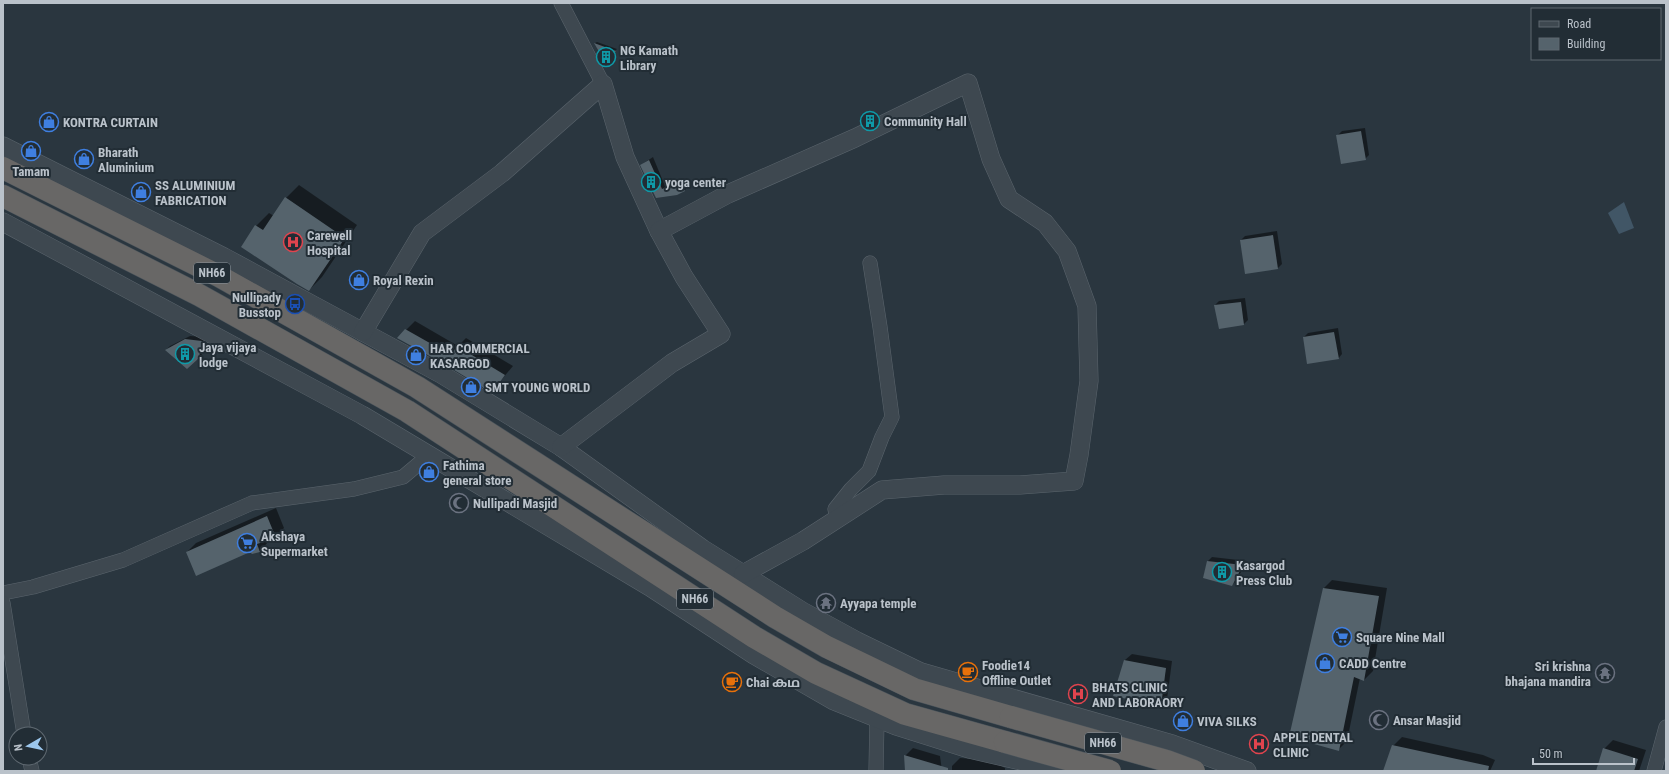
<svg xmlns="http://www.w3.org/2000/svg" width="1669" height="774" font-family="'Roboto Condensed','Noto Sans Malayalam',sans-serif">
<rect width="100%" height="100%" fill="#2a363f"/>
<path fill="#415666" d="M1624,202l10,26 -15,6 -11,-21z"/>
<g fill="#0007">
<path d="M597,42l20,7 -12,12 -10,-18z"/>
<path d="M1365,128l4,27 -4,4 -28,-23 5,-5z"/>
<path d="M653,157l12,29 19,-7 4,8 -4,4 -28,6 -15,-32z"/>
<path d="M299,185l58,40 -35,52 -13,13 -67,-44 14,-20 13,-13 5,3 12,-18z"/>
<path d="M1277,231l5,33 -4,4 -37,-28 4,-4z"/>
<path d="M1245,298l3,22 -4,4 -29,-19 4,-4z"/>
<path d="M415,321l43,25 8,-8 47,28 -21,25 -86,-61z"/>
<path d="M1338,328l4,26 -4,5 -34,-22 4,-4z"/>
<path d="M190,336l15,1 -2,16 -4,5 -33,-8 4,-4z"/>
<path d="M276,508l8,20 -9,9 -8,3 1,2 -8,9 -8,2 -2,-2 -63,1 9,-9z"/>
<path d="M1212,557l35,4 -11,20 -4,4 -27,-8 3,-16z"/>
<path d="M1332,580l55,8 -14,83 -9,9 -4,-2 -13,63 -9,9 -14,-162z"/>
<path d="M1132,654l40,7 -5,38 -7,6 -46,-10 11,-35z"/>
<path d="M1402,737l81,18 12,5 -5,11h-106l9,-25z"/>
<path d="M1613,740l33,10 -7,21h-42l7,-22z"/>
<path d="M913,748l27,8 2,15h-36l-1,-15z"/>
<path d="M960,758l29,2 16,8v3h-53v-5z"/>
</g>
<g fill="#55636c">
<path d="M594,43l22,8 -11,11z"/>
<path d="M1361,131l5,29 -25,4 -5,-29z"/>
<path d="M649,160l13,29 18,-7 5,9 -8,4 -21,3 -16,-33z"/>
<path d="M285,197l60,41 -36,53 -12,-7 -56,-37 14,-22 8,5z"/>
<path d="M1273,235l5,34 -33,5 -5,-34z"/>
<path d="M1241,302l3,23 -25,4 -5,-24z"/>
<path d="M405,329l46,26 6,-9 48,29 -13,18 -46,-28 -49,-27z"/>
<path d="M1334,332l5,27 -32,5 -4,-27z"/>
<path d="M185,339l17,2 -3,17 -12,11 -22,-19z"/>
<path d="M267,516l9,22 -19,6 3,8 -8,2 -2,-2 -54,24 -10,-24z"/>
<path d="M1207,561l36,4 -11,21 -29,-8z"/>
<path d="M1323,588l56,8 -15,85 -10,-4 -15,74 -50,-14z"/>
<path d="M1124,660l42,8 -5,38 -48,-10z"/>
<path d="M1392,745l97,21 -1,5h-105z"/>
<path d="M1603,748l35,11 -4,12h-38z"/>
<path d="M904,755l44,13v3h-43z"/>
</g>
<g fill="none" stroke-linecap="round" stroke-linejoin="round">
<defs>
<g id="minor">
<path d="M561,3l42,81"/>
<path d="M837,518l-2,-9 16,-20 18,-18 13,-34 10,-20 -12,-90 -10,-64"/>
<path d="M3,593l30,-6 90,-27 129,-57 102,-14 49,-12 26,-22"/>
<path d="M3,603l21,131"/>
<path d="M29,758l3,13"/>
<path d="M876,771l1,-53"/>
<path d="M1654,771l12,-44"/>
</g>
<g id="tertiary">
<path d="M3,146l221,111 217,117 120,73 142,102 99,62 55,30 64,31 251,72 75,27"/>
<path d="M3,222l359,193 288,172 104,68 80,46 62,25 73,23 95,22"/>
<path d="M363,332l59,-99 80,-60 101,-89 22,73 34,74"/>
<path d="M561,447l111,-84 49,-29 -37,-57 -25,-46 69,-37 127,-56 113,-55 23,76 18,40 36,24 22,28 20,55 2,75 -10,74 -5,26 -54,4h-76l-62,5 -79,51 -60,33"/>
</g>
<g id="trunk">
<path d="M3,168l216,108 198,111 358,230 52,30 87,42 97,28"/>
<path d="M3,196l196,99 208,116 347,226 62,36 89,41 100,28"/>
</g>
</defs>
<use href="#minor" stroke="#5b656d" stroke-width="15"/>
<use href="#tertiary" stroke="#5b656d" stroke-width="19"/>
<use href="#trunk" stroke="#48525a" stroke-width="23"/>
<use href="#minor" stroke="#3e4850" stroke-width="14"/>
<use href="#tertiary" stroke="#3e4850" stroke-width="18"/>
<use href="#trunk" stroke="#686766" stroke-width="22"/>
<defs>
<g id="trunk-bridge">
<path d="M1011,717l156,44 27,10"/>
<path d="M1005,742l105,29"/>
</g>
</defs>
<use href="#trunk-bridge" stroke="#48525a" stroke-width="23" stroke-linecap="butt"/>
<use href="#trunk-bridge" stroke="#686766" stroke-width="22"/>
</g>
<defs>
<symbol id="building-ring" viewBox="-11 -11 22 22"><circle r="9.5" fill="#222d35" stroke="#0f9aa8" stroke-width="1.5"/><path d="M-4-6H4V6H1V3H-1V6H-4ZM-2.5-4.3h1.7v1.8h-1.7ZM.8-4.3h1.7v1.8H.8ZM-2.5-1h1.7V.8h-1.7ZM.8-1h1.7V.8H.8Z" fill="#0f9aa8"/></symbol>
<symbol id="shop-ring" viewBox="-11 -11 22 22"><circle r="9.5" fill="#222d35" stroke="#3f7fe0" stroke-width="1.5"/><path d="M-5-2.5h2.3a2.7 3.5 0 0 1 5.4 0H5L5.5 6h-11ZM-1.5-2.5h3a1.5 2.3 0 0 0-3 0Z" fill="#3f7fe0"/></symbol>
<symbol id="hospital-ring" viewBox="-11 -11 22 22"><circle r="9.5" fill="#222d35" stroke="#e0444e" stroke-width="1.5"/><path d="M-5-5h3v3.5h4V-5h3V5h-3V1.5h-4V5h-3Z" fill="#e0444e"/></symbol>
<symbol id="bus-ring" viewBox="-11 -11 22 22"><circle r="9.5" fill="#222d35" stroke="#1a4fb4" stroke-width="1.5"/><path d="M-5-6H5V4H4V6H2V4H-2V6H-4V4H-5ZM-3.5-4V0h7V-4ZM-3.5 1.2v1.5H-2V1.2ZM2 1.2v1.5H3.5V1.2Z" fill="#1a4fb4"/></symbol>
<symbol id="mosque-ring" viewBox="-11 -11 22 22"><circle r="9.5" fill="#222d35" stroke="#6b7280" stroke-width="1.5"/><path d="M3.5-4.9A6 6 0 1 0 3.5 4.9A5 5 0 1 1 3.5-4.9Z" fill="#6b7280"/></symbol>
<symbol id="supermarket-ring" viewBox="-11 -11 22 22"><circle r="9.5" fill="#222d35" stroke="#3f7fe0" stroke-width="1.5"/><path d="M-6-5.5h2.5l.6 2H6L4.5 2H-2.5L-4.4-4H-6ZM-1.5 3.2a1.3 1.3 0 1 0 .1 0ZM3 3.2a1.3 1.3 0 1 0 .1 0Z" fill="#3f7fe0"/></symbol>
<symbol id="temple-ring" viewBox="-11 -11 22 22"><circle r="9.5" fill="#222d35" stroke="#6b7280" stroke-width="1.5"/><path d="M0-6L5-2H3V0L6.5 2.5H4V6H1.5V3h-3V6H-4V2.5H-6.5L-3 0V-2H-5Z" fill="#6b7280"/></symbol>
<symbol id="cafe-ring" viewBox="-11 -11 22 22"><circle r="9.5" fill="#222d35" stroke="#e8710a" stroke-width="1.5"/><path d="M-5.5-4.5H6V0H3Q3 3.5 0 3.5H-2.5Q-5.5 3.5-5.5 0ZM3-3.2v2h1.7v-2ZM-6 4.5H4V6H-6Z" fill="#e8710a"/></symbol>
</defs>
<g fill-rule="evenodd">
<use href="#building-ring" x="595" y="46" width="22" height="22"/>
<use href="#building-ring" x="859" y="110" width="22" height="22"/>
<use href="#shop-ring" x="38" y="111" width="22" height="22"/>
<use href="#shop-ring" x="20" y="140" width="22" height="22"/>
<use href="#shop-ring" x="73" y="148" width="22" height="22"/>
<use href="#building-ring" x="640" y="171" width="22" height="22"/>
<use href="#shop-ring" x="130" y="181" width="22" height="22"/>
<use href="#hospital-ring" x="282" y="231" width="22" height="22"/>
<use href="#shop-ring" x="348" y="269" width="22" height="22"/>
<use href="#bus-ring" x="284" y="293" width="22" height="22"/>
<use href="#building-ring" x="174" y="343" width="22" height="22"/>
<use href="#shop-ring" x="405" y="344" width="22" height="22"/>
<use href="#shop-ring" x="460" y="376" width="22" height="22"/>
<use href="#shop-ring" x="418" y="461" width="22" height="22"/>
<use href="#mosque-ring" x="448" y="492" width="22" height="22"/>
<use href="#supermarket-ring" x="236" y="532" width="22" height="22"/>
<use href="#building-ring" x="1211" y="561" width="22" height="22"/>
<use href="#temple-ring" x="815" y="592" width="22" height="22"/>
<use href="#supermarket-ring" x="1331" y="626" width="22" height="22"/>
<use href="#shop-ring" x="1314" y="652" width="22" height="22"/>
<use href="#cafe-ring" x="957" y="661" width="22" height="22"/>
<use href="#temple-ring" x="1594" y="662" width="22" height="22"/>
<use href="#cafe-ring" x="721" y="671" width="22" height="22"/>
<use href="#hospital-ring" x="1067" y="683" width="22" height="22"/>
<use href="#mosque-ring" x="1368" y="709" width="22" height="22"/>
<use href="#shop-ring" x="1172" y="710" width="22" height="22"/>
<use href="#hospital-ring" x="1248" y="733" width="22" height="22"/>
</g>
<g text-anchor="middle" stroke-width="4" stroke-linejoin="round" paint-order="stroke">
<g fill="#222d35" stroke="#8c959d" stroke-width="1">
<rect x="194" y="263" width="36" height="20" rx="3"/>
<rect x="677" y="589" width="36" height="20" rx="3"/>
<rect x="1085" y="733" width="36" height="20" rx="3"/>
</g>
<g font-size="12" font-weight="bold" fill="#bac2ca">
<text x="212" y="277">NH66</text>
<text x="695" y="603">NH66</text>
<text x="1103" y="747">NH66</text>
</g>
<g font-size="13" font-weight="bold" fill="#bac2ca" stroke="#222d35" text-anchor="start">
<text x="620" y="55">NG Kamath<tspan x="620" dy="15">Library</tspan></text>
<text x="884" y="126">Community Hall</text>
<text x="63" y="127">KONTRA CURTAIN</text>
<text x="98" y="157">Bharath<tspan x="98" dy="15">Aluminium</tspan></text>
<text x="31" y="176" text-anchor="middle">Tamam</text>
<text x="665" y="187">yoga center</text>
<text x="155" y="190">SS ALUMINIUM<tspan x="155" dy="15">FABRICATION</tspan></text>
<text x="307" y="240">Carewell<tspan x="307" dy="15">Hospital</tspan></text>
<text x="373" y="285">Royal Rexin</text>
<text x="281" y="302" text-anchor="end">Nullipady<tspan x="281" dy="15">Busstop</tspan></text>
<text x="199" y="352">Jaya vijaya<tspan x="199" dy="15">lodge</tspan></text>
<text x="430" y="353">HAR COMMERCIAL<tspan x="430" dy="15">KASARGOD</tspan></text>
<text x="485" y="392">SMT YOUNG WORLD</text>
<text x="443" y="470">Fathima<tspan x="443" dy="15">general store</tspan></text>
<text x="473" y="508">Nullipadi Masjid</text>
<text x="261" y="541">Akshaya<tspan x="261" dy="15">Supermarket</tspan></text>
<text x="1236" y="570">Kasargod<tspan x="1236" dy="15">Press Club</tspan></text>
<text x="840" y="608">Ayyapa temple</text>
<text x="1356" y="642">Square Nine Mall</text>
<text x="1339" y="668">CADD Centre</text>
<text x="982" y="670">Foodie14<tspan x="982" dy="15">Offline Outlet</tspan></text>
<text x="1591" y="671" text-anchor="end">Sri krishna<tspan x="1591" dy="15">bhajana mandira</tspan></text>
<text x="746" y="687">Chai കഥ</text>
<text x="1092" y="692">BHATS CLINIC<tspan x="1092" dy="15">AND LABORAORY</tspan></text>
<text x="1393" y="725">Ansar Masjid</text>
<text x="1197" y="726">VIVA SILKS</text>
<text x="1273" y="742">APPLE DENTAL<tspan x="1273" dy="15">CLINIC</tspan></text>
</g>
</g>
<rect width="1669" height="774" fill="none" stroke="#bac2ca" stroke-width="8"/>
<rect x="1531" y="8" width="130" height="52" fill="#222d35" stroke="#5f6971"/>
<rect x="1539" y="21" width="20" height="6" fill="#3e4850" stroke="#5f6971"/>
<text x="1567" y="28" font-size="12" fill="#bac2ca">Road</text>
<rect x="1539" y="38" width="20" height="12" fill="#55636c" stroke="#5f6971"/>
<text x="1567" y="48" font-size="12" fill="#bac2ca">Building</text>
<g transform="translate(28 746) rotate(261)"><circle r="19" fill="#222d35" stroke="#5f6971"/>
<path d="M0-3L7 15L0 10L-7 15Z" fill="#9cc7ed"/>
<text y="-6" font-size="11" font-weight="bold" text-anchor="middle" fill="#bac2ca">N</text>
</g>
<path d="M1533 758v6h101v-6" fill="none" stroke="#bac2ca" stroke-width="2"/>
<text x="1539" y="758" font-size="12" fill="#bac2ca" stroke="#222d35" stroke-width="3" paint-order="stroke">50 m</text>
</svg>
